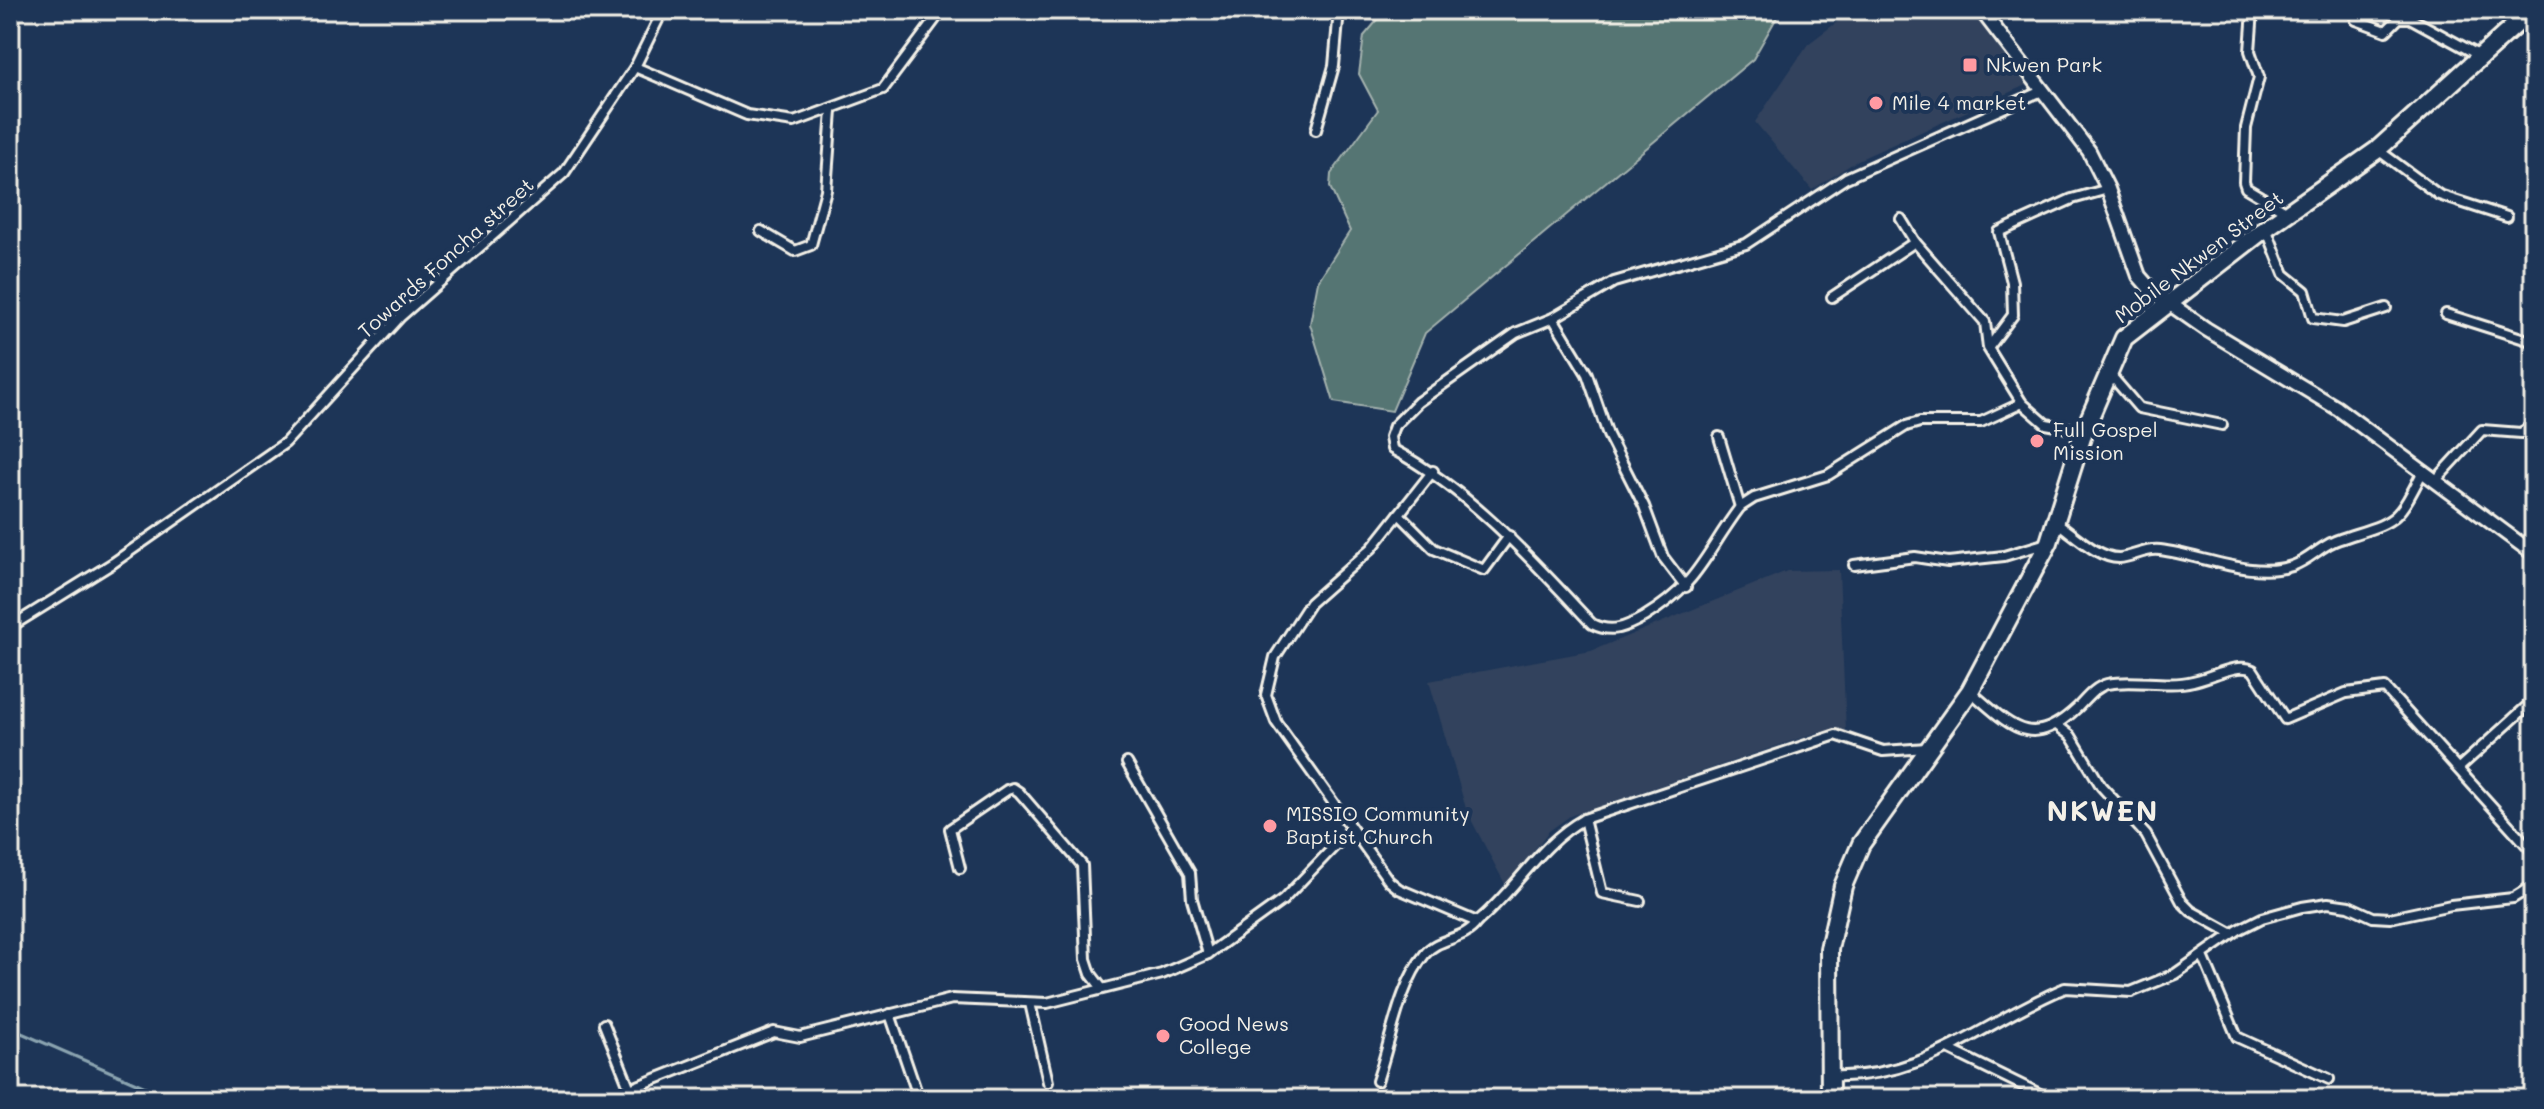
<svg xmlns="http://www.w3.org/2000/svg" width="2544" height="1109" font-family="Mali,sans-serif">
<rect width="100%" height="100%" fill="#1d3557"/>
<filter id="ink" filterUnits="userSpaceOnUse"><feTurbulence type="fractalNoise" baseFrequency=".0125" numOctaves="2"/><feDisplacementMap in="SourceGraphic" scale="16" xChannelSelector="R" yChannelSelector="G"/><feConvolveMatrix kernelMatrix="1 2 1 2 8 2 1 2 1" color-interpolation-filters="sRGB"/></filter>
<g filter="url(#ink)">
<g fill="#31425d">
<path d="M1853,10h117l56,75 -168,75 -46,30 -57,-68 53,-78z"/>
<path d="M1839,570l7,161 -27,1 -249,84 -21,15 -43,55 -39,-74 -38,-131 162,-30 196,-80z"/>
</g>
<path fill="#557473" stroke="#a4b2ae" stroke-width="2" d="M1386,10h395l-28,49 -328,274 -33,78 -58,-9 -24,-78 8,-43 32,-50 -20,-44 1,-13 47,-64 -19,-36 5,-38z"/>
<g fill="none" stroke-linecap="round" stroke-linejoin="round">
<path stroke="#8ba4b0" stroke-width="3" d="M10,1028l163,71"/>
<defs>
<g id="street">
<path d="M2253,10l-3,41 9,26 -13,51 -2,54 2,6 42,25"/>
<path d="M2356,20l30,11 13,-13h11l70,38"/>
<path d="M635,67l112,48 47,7 89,-33 59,-79"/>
<path d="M1316,130l18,-64 5,-56"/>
<path d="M2378,150l61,45 68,22"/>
<path d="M1901,219l14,23 70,80 3,26 34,55 24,21 38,7"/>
<path d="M2266,228l18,46 21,17 8,27 30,4 43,-14"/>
<path d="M761,231l34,20 16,-6 15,-55 6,-79"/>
<path d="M1832,297l83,-55"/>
<path d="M2446,314l88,28"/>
<path d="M1553,318l34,56 21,61 36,71 19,51 23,30"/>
<path d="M1989,347l24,-32 -1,-33 -13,-50 73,-33 36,-10"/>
<path d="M2108,372l31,36 83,17"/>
<path d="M2022,403l-41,19h-61l-14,4 -78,49 -74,23 -14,9c-36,48 -40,76 -96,110 -18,10 -32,17 -52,7 -61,-65 -121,-133 -200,-175l-2,-12 4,-11 24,-24 98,-69 37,-15 61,-36 132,-38 100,-66 198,-88"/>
<path d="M1719,437l21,70"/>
<path d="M1433,471l-61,77 -62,55 -35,54 -9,38 10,27 113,159 10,8 78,33c39,-32 62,-78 107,-103l252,-84 47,16 44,-3"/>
<path d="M2436,480l46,-50 39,3 13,-9"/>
<path d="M1399,514l35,35 50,21 25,-34"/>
<path d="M2056,522c17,11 41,36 63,36 14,-1 27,-10 41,-8 41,5 91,29 132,16 18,-6 30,-22 48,-27 57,-19 55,-13 83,-68"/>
<path d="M1854,565l61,-8 33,5 56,-6 43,-13"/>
<path d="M10,627l103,-64 172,-120 115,-126 164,-144 71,-106 28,-57"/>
<path d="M1970,691c41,35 61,61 108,16 8,-8 17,-20 29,-23 27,-6 58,4 86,-3 17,-3 44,-19 60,-11l32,49 61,-26 39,-5 149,165"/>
<path d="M2058,726l13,10 30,50 45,49 36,67 9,9 40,22"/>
<path d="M1127,763l63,110 2,26 16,55"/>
<path d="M2460,767l74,-67"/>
<path d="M1584,819l18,74 38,8"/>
<path d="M960,868l-10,-39 57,-39 6,-2 6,4 63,73 4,94 5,15 10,13"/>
<path d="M2203,956l34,81 92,42"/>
<path d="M1030,1003l18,79"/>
<path d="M890,1014l29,85"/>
<path d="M604,1024l26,65 144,-57 26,5 152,-38 95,4 115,-29 46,-20 75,-54 68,-71"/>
<path d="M1948,1049l102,50"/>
<path d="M1831,1076c94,4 152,-54 234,-88l66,4 44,-18 63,-44 24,-12 40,-11 26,-4 21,3 24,11 17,1 61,-13 62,-7 21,-13"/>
<path d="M1377,1081c14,-40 22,-96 48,-127 13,-17 39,-13 52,-32"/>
</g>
<path id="secondary" d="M1981,10l108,141 19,38 31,87 14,16 53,37 131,79 197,146"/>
<path id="highway" d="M1830,1099l-1,-150 14,-63 18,-42 109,-153 79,-149 35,-111 40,-93 142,-110 111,-78 155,-140"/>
</defs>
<use href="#street" stroke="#f4f1e8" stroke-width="14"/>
<use href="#secondary" stroke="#f4f1e8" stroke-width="18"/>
<use href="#highway" stroke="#f4f1e8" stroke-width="22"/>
<use href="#street" stroke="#1d3557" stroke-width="8"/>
<use href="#secondary" stroke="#1d3557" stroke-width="12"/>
<use href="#highway" stroke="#1d3557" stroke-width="16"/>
</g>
</g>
<g fill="#ff9aa2" stroke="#1d3557" stroke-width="3">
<rect x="1962" y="57" width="16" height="16" rx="4"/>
<circle cx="1876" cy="103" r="8"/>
<circle cx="2037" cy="441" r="8"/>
<circle cx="1270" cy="826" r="8"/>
<circle cx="1163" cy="1036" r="8"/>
</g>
<g text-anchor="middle" stroke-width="8" stroke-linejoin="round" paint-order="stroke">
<g font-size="20" fill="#f4f1e8" stroke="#1d3557" text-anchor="start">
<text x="1986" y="72">Nkwen Park</text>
<text x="1892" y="110">Mile 4 market</text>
<text x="2053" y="437">Full Gospel<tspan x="2053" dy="23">Mission</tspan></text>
<text x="1286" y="821">MISSIO Community<tspan x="1286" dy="23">Baptist Church</tspan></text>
<text x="1179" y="1031">Good News<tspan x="1179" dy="23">College</tspan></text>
</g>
<g font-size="20" fill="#f4f1e8" stroke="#1d3557">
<text transform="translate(2199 257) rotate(-37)" y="7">Mobile Nkwen Street</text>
<text transform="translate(446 258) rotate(-42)" y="7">Towards Foncha street</text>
</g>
<g font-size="28" font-weight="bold" letter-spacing="2" fill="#f4f1e8" stroke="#1d3557">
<text x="2103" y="821">NKWEN</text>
</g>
</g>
<rect width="2544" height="1109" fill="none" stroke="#1d3557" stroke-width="40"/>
<rect x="20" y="20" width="2504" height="1069" fill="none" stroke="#f4f1e8" stroke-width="3" filter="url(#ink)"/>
</svg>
